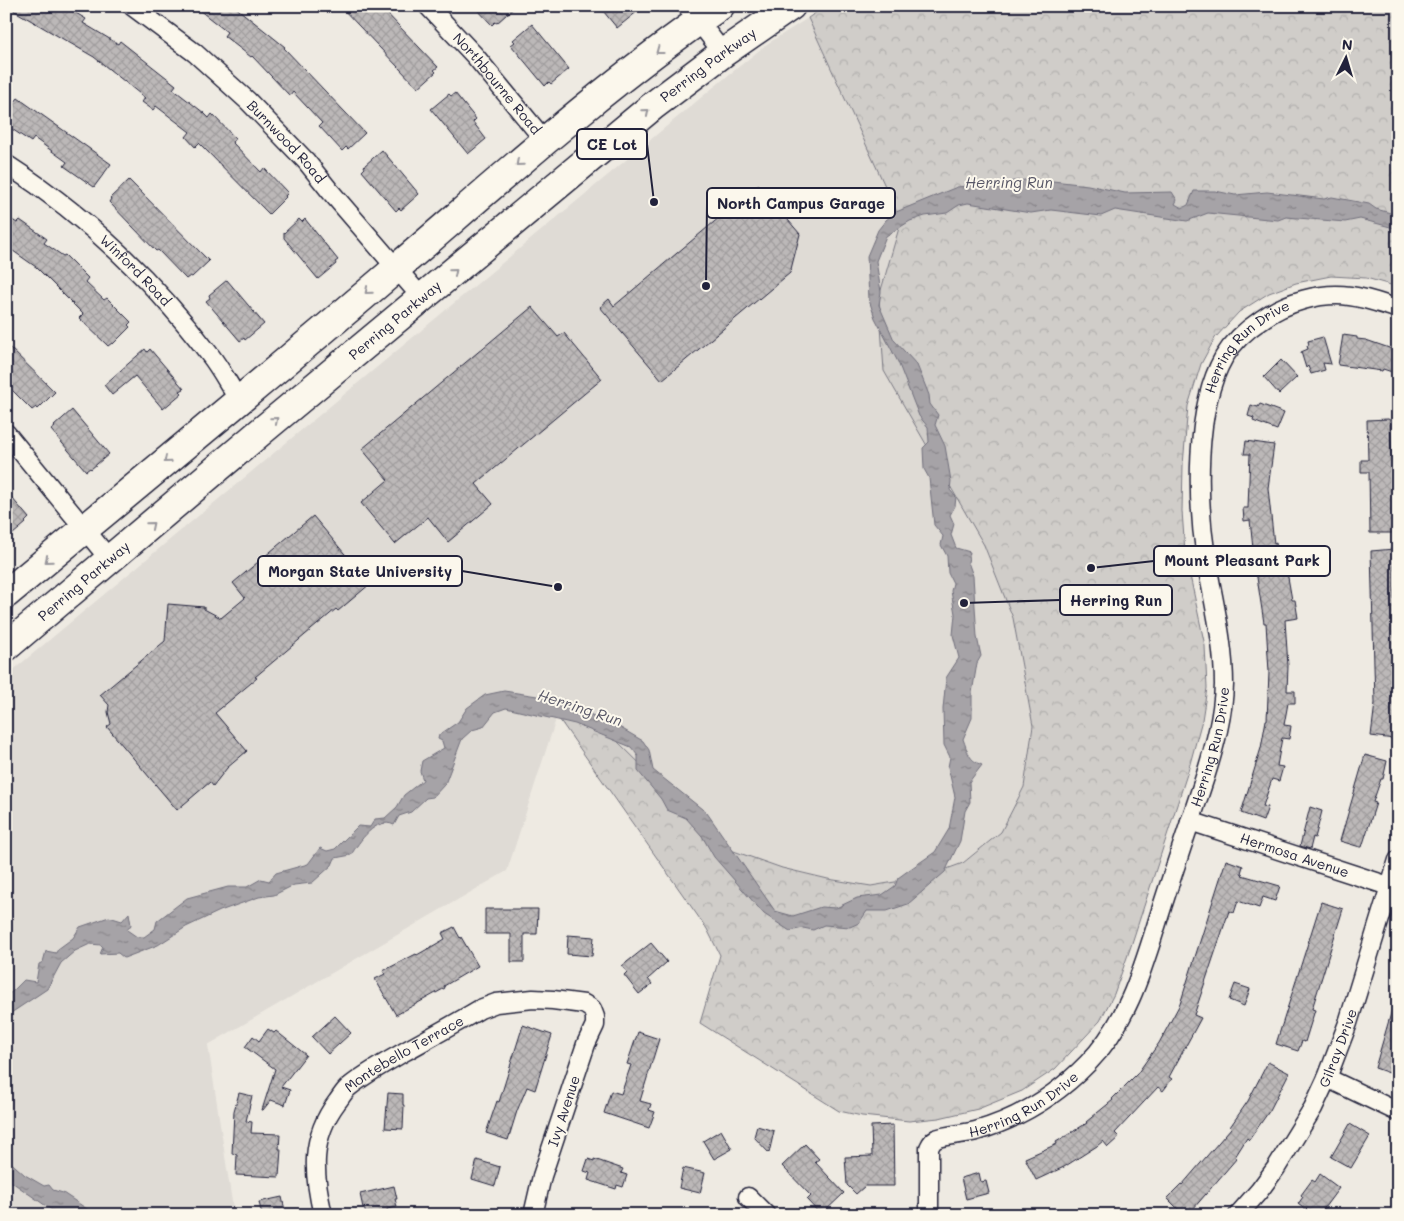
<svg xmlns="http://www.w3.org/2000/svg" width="1404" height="1221" font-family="Mali,sans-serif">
<defs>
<pattern id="park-crowns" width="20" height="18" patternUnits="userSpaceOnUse" patternTransform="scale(1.25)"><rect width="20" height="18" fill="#d0cdc9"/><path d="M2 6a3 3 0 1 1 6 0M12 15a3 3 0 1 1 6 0" fill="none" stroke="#b2b0ae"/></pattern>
<pattern id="water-ripples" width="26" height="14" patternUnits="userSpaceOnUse" patternTransform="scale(1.25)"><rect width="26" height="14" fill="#a6a3a7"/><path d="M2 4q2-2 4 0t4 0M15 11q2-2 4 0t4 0" fill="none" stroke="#878489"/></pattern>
<pattern id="building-cross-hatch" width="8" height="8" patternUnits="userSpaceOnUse" patternTransform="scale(1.25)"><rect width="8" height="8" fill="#bcb8b8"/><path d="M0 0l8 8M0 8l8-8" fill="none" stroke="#a19e9f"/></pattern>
</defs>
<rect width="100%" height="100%" fill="#eeeae2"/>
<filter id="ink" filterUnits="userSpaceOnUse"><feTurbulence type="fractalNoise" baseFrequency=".02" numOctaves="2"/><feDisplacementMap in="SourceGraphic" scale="10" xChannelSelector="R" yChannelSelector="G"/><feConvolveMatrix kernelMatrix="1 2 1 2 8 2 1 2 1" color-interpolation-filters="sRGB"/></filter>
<g filter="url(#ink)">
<path fill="#dfdbd5" d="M808,18l94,203 82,324 29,73 20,108 -9,61 -23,45 -38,31 -38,14 -54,9 -43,-7 -46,-11 -57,-20 -168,-132 -50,155 -299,174 26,170h-228v-539l703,-585 58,-47z"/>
<path fill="url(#park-crowns)" stroke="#797882" d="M826,6h572v281l-32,-9 -35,-2 -35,7 -27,10 -30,19 -24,26 -14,26 -13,42 -5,59 -1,46 3,41 20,94 2,42 -5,32 -14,51 -57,175 -17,48 -14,27 -45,48 -33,22 -44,18 -39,9 -30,3 -47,-5 -23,-5 -139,-88 20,-68 -13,-26 -150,-213 44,9 124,123 57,20 46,11 43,7 54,-9 38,-14 38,-31 23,-45 9,-61 -20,-108 -29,-73 -100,-174 -5,-74 22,-76 -93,-203z"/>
<g fill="url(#water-ripples)" stroke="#716f7c">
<path d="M1035,179l53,6 37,8 47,-1 5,8 -2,4 7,4 6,-3 6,-14h21l20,4 32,-3 57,7 8,-2 37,7 7,5 22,6v14l-38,-10 -15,3 -59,-5 -8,3 -70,-7 -21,8 -72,-11 -14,6 -50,-6 -20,3 -63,-10 -9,2 -12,8 -22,3 -15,5 -24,15 -10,25 5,31 -2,13 15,35 23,25 12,30 1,9 8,11 -3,10 10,21 6,35 -1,9 6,7 -1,9 -5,9 4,9 -3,11 5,13 14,4 -2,10 5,14 4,61 4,19 -4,7 -5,30v25l-9,21c5,13 5,21 19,26l-13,17 1,20 -5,9 -5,30 -15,31 -37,32 -21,7h-20l-8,12 -9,4 -26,-2 -11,5 -10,-2 -13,3 -26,-17 -50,-57 -12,-21 -16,-18 -19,-8 -6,-11 -23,-28v-15l-7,-9 -56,-23 -69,-16 -11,4 -12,15 -11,3 -10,9 -17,45 -12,13 -7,1 -15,14 -12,4 -5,9c-18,-9 -35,17 -43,30l-16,3 -3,7 -20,18 -18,2 -20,10 -15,2 -39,14 -34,16 -28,18 -34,13 -6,-5 -18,1 3,-7 -2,-2 -11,-1 -15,7 -14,12 -14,26 -39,26 -2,3v-23l6,-3 12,-12 12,2 3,-18 4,-2 3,-11 10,2 2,-4 15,-11 7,-11 29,-10 13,4 7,-8 2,12 -4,5 10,7h7l11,-8 2,-8 30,-23 41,-11h19l14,-8 8,2 7,-8 32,-9 12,-16 7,3 8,-2 23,-23 12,1 5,-8 10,-1 12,-11 7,-12 19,-15 -3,-9 2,-10 22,-13 -2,-7 -4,-2 1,-4 19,-13 9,-14 18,-13 19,-4 60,9 12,10 31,10 36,21 6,9 4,20 54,43 68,98 18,5 28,-9 15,1 21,-10 25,-3 13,-9 3,-8 11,-8 26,-18 14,-23 6,-32 -7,-30 2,-10 -6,-12 -1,-36 3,-31 13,-20 -6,-23 2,-21 -4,-23 2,-8 -5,-10 -1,-17 -6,-11 2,-9 -9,-11 -5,-47 -5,-9 -1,-21 6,-6 -1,-15 -9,-11 -21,-54 -23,-44 -6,-18 -2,-44 11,-26 8,-10 10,-8 61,-25z"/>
<path d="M6,1158l19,17 19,11 5,-1 4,5 10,3 33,22h-37l-53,-37z"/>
</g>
<g fill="url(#building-cross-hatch)" stroke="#22223b">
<path d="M6,6h58l22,13 -3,4 35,21 2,-3 56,44 -3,4 31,24 5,5 3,-4 24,25 -4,3 29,30 3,-4 24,25 -3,3 1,1 -17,17 -70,-71 -4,4 -9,-10 4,-5 -34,-26 -3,4 -11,-8 3,-4 -51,-41z"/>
<path d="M194,6h40l51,41 -1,1 81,85 -17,16 -2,-2 -4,4 -23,-25 3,-3 -29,-31 -3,4 -38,-40 -1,1 -27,-21 3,-4z"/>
<path d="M340,6h40l58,61 -4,3 2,2 -18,16z"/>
<path d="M474,6h42l-19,17 -2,-1 -3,3z"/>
<path d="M599,6h45l-27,22z"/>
<path d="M532,24l37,45 -18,15 -2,-2 -4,4 -34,-41 4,-3 -2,-2z"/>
<path d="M455,93l21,26 -3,3 13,17 -18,15 -37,-45 18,-15 2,2z"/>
<path d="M18,98l93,66 -17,23 -30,-21 3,-4 -33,-24 -3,4 -25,-17v-12z"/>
<path d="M382,150l37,44 -18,16 -2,-2 -3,3 -34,-40 3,-3 -1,-2z"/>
<path d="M129,180l80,81 -17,16 -2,-1 -4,3 -28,-29 -2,1 -47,-49 2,-3 -1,-1z"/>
<path d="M758,185l42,49 -10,39 -128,107 -62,-73 9,-8 5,7z"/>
<path d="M6,216l11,7 3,-3 27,19 -3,4 19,13 2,-1 23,23 -3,4 19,18 3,-2 24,24 -3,3 2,2 -17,17 -1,-1 -4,3 -29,-28 4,-4 -47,-47 -30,-21z"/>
<path d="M299,219l3,3 3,-3 33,41 -3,2 1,2 -18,15 -34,-41v-5z"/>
<path d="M227,280l37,44 -19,16 -1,-2 -4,3 -34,-40 4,-3 -1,-3z"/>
<path d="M532,307l26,30 6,-4 38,46 -126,105 17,20 -45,38 -20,-25 -33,27 -34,-41 27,-23 -26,-31z"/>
<path d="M1343,335l14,2v2l9,1 32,11v13l-3,9 -12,-4 -1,2 -44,-6z"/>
<path d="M1323,337l8,27 -8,-1 2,7 -14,4 -3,-8 -2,2 -5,-16 7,-3 -1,-3 2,-1 -1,-4z"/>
<path d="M6,344l49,48 -17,17 -2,-2 -4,3 -26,-26z"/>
<path d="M145,349l2,3 3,-3 34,40 -4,2 2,2 -19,16 -28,-33 -23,19 -8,-10z"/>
<path d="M1281,360l16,17 -18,17 -15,-17z"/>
<path d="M1260,404l24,9 -7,17 -24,-9 1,-3 -6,-2 3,-11 7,2z"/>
<path d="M72,410l37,44 -18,15 -1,-1 -4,3 -35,-41 4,-3 -1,-1z"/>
<path d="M1388,419l2,1 2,49h2l2,32h-3v32h-23l-1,-61h-8v-12h7l-1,-40z"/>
<path d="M1246,441l28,4 -6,43 6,56 2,-1 1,7 6,-1 9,51h3l3,18 -13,2 3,46 -1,25h8v12h-7l-4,22 7,1 -2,13 -7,-1 -5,28 6,1 -4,14 -7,-2 -9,27 5,1 -5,14 -22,-8 20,-65 5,-28h1l2,-48 -3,-49h-2l-10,-65 -4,-38 -6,1 -1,-13h5l2,-54h-6z"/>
<path d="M6,491l23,27 -4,4 1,1 -20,17z"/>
<path d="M313,516l57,68 -32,27 -2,-2 -81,68 2,1 -42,35 32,38 -20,17 -14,18 -3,-4 -33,28 -70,-83 4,-3 -3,-12 1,-7 -9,-10 65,-54 3,-37 36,3v2l17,9 24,-20 -12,-15z"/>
<path d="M1394,549v51h4v31h-2l2,41v58h-3l-1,9 -23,-3 4,-33 -4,-152z"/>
<path d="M1365,755l22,6 -4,18h-2l-8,23 3,1 -14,44h-2l-20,-6z"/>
<path d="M1310,807l12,4 -7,27 -2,-1 -3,12 -10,-3z"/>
<path d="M1226,860l17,6 -2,7 2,1 -1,1 38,11 -5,15 -12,-4 -4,11 -21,-7 -4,12 -5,-2 -35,104 7,3 -32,59 3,2 -9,12 -5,-4 -43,46 4,4 -11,10 -5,-6 -6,5 -33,21 -28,13 -11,-22 32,-14 -1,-2 31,-19 -1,-1 27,-22 -1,-1 25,-25 22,-31 21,-39z"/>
<path d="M1321,902l22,7 -31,100 3,1 -6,19 -4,13 -3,-1 -4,10 -22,-7z"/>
<path d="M485,909h53l-1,25h-13v28h-13v-28h-26z"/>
<path d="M454,927l6,11 1,-1 17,29 -34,20 1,2 -49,27 -21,-36 10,-5 -2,-3 33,-17 1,1 28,-16 -3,-6z"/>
<path d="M568,935l26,2 -2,19 -25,-2z"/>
<path d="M651,943l16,19 -19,17 4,5 -13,10 -15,-19 3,-3 -5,-6z"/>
<path d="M1235,984l15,5 -6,17 -15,-6z"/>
<path d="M1394,1003h4v73l-23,-8z"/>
<path d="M335,1016l16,17 -23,21 -16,-17z"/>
<path d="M523,1025l29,10 -17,55 -8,-3 -10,24 -9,29 -22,-7 11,-32 2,1z"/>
<path d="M268,1029l6,4 2,-2 30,24 -25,32 9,3 -5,15 -14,-5 -8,10h-1l13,-41 -30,-22 8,-11 6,5z"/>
<path d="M638,1032l21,7 -19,62 11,3 -2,6 6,2 -6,16 -45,-15 7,-22 10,3 10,-29 -4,-1z"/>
<path d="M1268,1062l21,11 -19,37 -21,30 -2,-2 -12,19 2,1 -44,51 -2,-2 -8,7 -16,-16 14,-14 1,1 49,-57 -1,-1 18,-26z"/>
<path d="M239,1093l13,3 -6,25 6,1 -1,11 29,1 -1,15h2l-2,28 -43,-2 1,-20 -5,-1 2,-43z"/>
<path d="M388,1093l15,1v11h1l-1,24 -18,-1z"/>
<path d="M1350,1124l20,12 -19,32 -20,-11z"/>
<path d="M893,1125l1,61h-29l-9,8 -9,-9 -2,-28 27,-1 -1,-30z"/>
<path d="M757,1126l17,5 -5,22 -15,-16z"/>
<path d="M721,1130l11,19 -18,10 -11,-18z"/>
<path d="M805,1144l14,15 -4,3 29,31 -23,22 -14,-15 4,-4 -29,-30z"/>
<path d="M588,1159l6,2v-2l29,10 -2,4 6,2 -4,12 -6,-2 -1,4 -28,-9 2,-7 -6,-2z"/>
<path d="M477,1160l23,7 -5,19 -23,-7z"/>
<path d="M683,1168l22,5 -5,20 -21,-5z"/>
<path d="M979,1173l2,9 5,-1 3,12 -23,6 -5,-21z"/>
<path d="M1320,1174l19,14 -20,27h-7l-14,-11 5,-7 -2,-2 11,-15 3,2z"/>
<path d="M394,1186l3,13h-2l2,8 -10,2 1,6h-22l-2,-8 -1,1 -3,-14z"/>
<path d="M282,1197l4,18h-24l-3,-13z"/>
</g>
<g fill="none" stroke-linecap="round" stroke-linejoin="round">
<defs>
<g id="street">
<path id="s1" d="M132,6l63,47 53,48 58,60 24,30 92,107"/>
<path id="s2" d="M428,6l47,50 70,85"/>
<path d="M687,6l36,47"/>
<path id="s3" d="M6,164c79,51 148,117 204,191 11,14 19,30 29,45"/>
<path d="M6,433l104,127"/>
<path id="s4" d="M1190,821l208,68"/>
<path d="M1327,1078l71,34"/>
<path d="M748,1197l18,18"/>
<path id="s5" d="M323,1215c-10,-42 -13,-77 14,-113 4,-5 7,-11 12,-15 17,-14 36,-24 55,-35 25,-14 51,-28 76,-43l16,-6 37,-4 20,1 31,4 8,5 3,8v8l-9,19 -44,132 -9,39"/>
<path id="s6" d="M929,1215v-67c2,-4 3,-7 7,-9 8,-4 29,-5 40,-8 45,-13 80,-35 112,-68 43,-44 57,-103 75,-159 14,-44 29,-87 43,-130 9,-29 17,-58 18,-89 0,-44 -11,-84 -18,-127 -9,-58 -12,-149 18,-201 9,-15 22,-27 37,-37 24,-18 60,-28 89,-24 17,2 32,8 48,13"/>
<path id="s7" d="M1238,1215l21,-24 17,-23 37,-60 14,-30 21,-55 50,-163"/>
</g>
<g id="primary">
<path d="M6,594c132,-109 263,-217 393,-328 104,-89 207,-182 321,-260"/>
<path id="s8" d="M6,647l258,-218 390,-324 69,-52 68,-47"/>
</g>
</defs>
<use href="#street" stroke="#22223b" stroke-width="21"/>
<use href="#primary" stroke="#22223b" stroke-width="31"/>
<use href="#street" stroke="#fbf7ec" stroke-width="18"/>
<use href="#primary" stroke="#fbf7ec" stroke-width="28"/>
</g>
<defs><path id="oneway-chevron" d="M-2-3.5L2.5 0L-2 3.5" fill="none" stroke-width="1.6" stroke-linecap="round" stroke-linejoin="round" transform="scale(1.25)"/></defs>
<g stroke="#99979c">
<use href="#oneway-chevron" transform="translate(659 51) rotate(143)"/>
<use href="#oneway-chevron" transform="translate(646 112) rotate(-40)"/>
<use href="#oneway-chevron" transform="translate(519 163) rotate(139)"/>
<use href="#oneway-chevron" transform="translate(454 272) rotate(-40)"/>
<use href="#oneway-chevron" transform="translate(368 291) rotate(140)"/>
<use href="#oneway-chevron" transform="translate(275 420) rotate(-40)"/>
<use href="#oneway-chevron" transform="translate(167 460) rotate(140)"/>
<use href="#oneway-chevron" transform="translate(151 525) rotate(-40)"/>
<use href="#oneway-chevron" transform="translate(48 560) rotate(140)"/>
</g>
</g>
<g text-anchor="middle" stroke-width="4" stroke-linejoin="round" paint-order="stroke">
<g font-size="14" fill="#22223b" stroke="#fbf7ec">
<text dy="5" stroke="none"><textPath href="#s8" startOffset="912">Perring Parkway</textPath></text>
<text dy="5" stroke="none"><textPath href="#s2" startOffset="104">Northbourne Road</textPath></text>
<text dy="5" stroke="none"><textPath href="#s1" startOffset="206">Burnwood Road</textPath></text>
<text dy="5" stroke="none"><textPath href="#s3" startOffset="168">Winford Road</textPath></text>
<text dy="5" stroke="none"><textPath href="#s8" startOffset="508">Perring Parkway</textPath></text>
<text dy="5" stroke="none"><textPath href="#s6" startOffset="1014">Herring Run Drive</textPath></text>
<text dy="5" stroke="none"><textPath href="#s8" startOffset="102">Perring Parkway</textPath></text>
<text dy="5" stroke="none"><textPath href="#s6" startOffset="594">Herring Run Drive</textPath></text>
<text dy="5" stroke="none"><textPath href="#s4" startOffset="110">Hermosa Avenue</textPath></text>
<text dy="5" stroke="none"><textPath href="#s7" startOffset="196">Gilray Drive</textPath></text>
<text dy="5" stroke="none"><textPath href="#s5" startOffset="202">Montebello Terrace</textPath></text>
<text dy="5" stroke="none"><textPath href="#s6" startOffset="174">Herring Run Drive</textPath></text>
<text transform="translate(564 1111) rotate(-72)" y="5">Ivy Avenue</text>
</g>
<g font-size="15" font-style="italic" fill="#575666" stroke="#fbf7ec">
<text x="1009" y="188">Herring Run</text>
<text transform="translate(580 708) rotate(18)" y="5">Herring Run</text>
</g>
</g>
<path fill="none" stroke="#22223b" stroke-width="2" d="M654 202L647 144M706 286L707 203M1091 568L1154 561M558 587L462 571M964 603L1060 600"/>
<g fill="#22223b" stroke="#fbf7ec" stroke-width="2">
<circle cx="654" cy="202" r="5"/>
<circle cx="706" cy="286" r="5"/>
<circle cx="1091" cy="568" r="5"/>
<circle cx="558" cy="587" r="5"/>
<circle cx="964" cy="603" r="5"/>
</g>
<g fill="#fbf7ec" stroke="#22223b" stroke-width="2">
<rect x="577" y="129" width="70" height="30" rx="5"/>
<rect x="707" y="188" width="188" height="30" rx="5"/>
<rect x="1154" y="546" width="176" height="30" rx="5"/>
<rect x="258" y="556" width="204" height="30" rx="5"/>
<rect x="1060" y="585" width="112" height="30" rx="5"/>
</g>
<g font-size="15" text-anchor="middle" font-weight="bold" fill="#22223b">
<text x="612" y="150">CE Lot</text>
<text x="801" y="209">North Campus Garage</text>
<text x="1242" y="566">Mount Pleasant Park</text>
<text x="360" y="577">Morgan State University</text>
<text x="1116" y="606">Herring Run</text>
</g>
<rect width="1404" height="1221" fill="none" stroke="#fbf7ec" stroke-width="25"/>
<rect x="12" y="12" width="1379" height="1196" fill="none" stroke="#22223b" stroke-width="2" filter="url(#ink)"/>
<g transform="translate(1346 58) rotate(5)" stroke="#fbf7ec" stroke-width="4" paint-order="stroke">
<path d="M0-4L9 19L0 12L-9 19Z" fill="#22223b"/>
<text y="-8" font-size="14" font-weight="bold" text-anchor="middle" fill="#22223b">N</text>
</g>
</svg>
